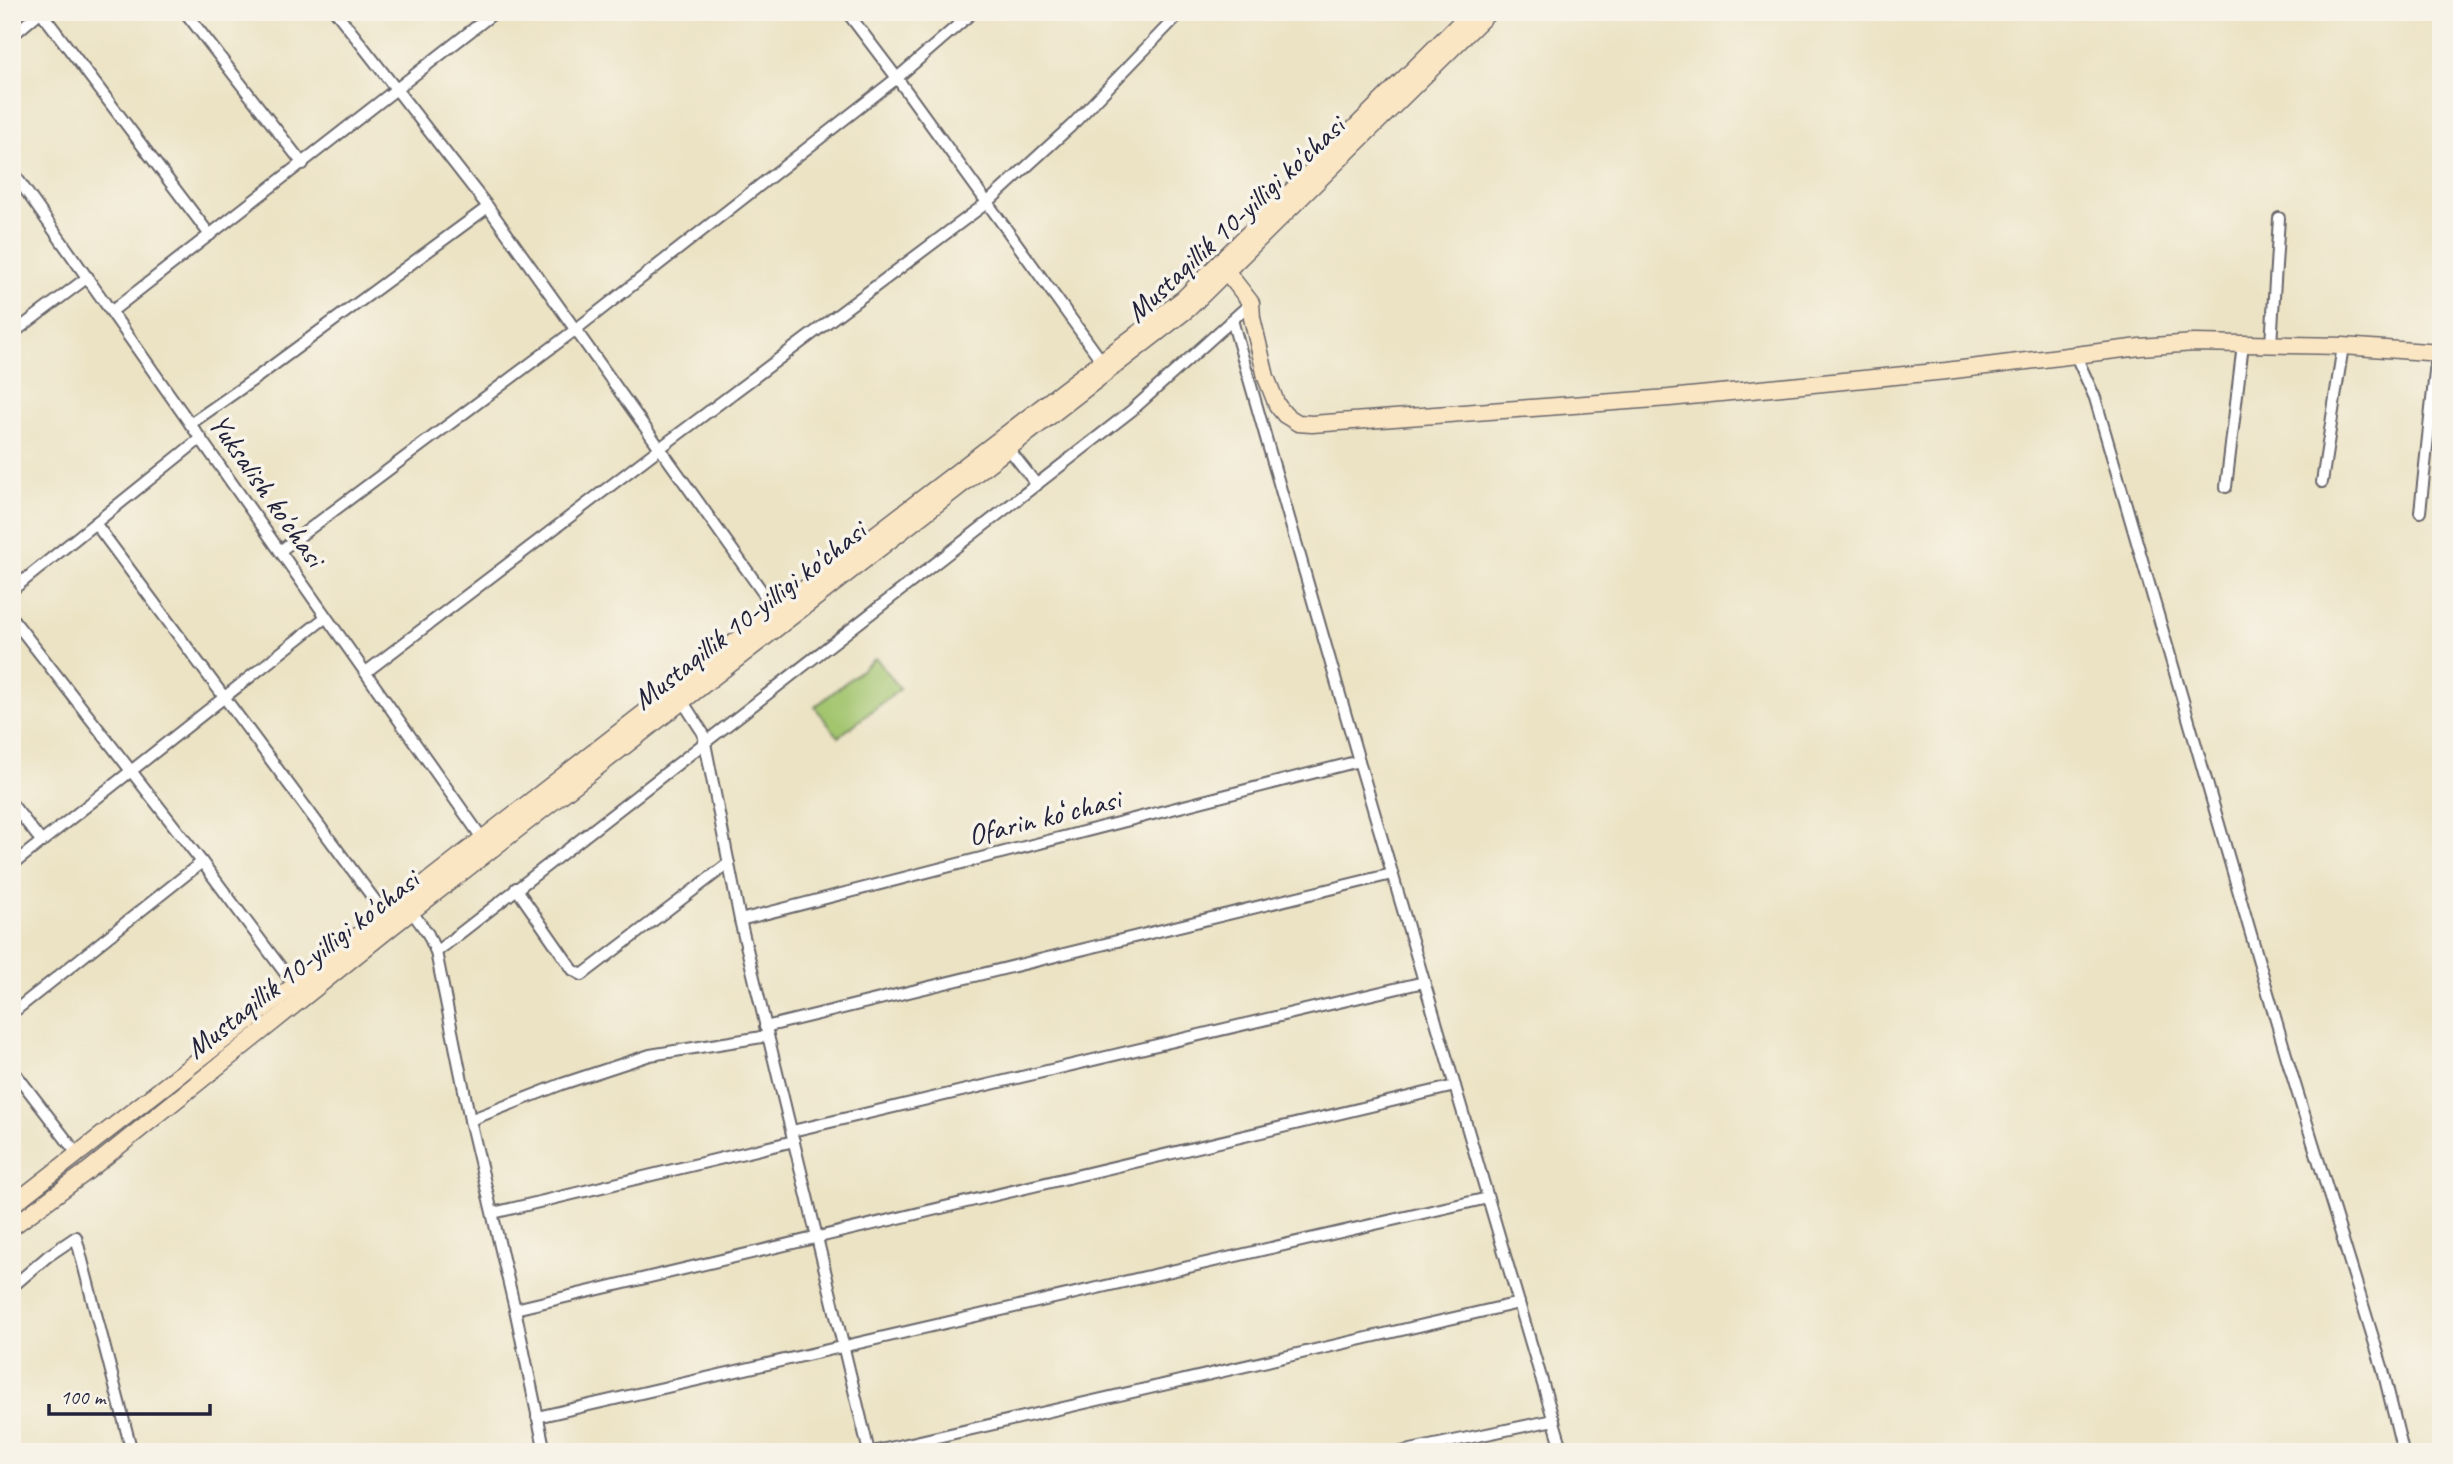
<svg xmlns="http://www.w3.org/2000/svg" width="2453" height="1464" font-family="Caveat,sans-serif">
<rect width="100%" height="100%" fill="#f7f3e8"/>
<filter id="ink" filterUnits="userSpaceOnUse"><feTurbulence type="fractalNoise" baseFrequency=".0143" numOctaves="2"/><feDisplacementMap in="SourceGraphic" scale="14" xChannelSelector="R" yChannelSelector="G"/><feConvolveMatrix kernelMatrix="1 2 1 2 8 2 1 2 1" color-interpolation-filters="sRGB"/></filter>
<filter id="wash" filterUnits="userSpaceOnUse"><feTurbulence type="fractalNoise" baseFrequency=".00686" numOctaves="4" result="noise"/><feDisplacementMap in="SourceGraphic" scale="28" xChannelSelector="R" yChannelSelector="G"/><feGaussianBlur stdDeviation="1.57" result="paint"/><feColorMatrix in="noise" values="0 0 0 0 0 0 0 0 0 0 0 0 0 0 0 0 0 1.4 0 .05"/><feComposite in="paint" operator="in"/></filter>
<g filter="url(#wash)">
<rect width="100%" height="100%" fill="#ece3c4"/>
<path fill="#a3c56e" stroke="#627454" stroke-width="2" d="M876,658l24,31 -62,48 -23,-30z"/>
</g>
<g filter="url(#ink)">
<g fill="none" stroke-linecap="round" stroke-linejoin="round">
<defs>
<g id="street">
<path d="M41,12l169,223"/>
<path d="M185,12l118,152"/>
<path d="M336,12l152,195 288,404"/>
<path d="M847,12l50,66 204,282"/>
<path d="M12,36l28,-24"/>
<path d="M12,171l470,667"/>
<path d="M112,311l383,-299"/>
<path d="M1232,320l127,441 204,691"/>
<path d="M12,334l76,-57"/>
<path d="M2271,344l8,-126"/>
<path d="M2076,356l19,42 194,667 94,305 20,82"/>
<path d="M190,424l66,-46 232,-171"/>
<path d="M1008,448l29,37"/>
<path d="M2322,482l21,-136"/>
<path d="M2226,487l17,-143"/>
<path d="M2420,512l17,-159"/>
<path d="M95,523l290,391"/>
<path d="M280,551l295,-221 322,-252 76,-66"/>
<path d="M12,590l189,-152"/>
<path d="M12,618l190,244 95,127"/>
<path d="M366,672l294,-224 328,-246 83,-76 110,-114"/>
<path d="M683,702l20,31 37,187 129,532"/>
<path d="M12,804l30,38"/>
<path d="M12,865l314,-248"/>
<path d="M516,888l57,82 9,5 147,-112"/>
<path d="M412,912l16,22 8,18 34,168 45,189 30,143"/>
<path d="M740,920l619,-159"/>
<path d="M436,952l695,-541 120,-108"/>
<path d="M12,1013l190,-151"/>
<path d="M765,1027l627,-153"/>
<path d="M12,1069l66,86"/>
<path d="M470,1120l92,-36 88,-29 118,-19"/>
<path d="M792,1131l632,-149"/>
<path d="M493,1213l301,-72"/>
<path d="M12,1287l36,-31 28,-19 56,215"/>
<path d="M515,1309l940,-223"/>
<path d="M537,1417l951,-219"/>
<path d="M872,1452l647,-149"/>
<path d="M1401,1452l153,-32"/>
</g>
<g id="secondary">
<path d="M1227,272l24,31 1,15 14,59 11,28 8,10 13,8 14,1 357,-26 277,-27 194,-24 54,-4 149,3 98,7"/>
<path d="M12,1205l723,-563 449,-344 287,-286"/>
<path d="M12,1227l77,-57 305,-245 794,-616 301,-297"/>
</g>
</defs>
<use href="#street" stroke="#69666b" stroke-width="14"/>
<use href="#secondary" stroke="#69666b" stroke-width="19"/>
<use href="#street" stroke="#fff" stroke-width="10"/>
<use href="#secondary" stroke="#fbe6c4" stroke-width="16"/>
</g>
</g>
<g text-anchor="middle" stroke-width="7" stroke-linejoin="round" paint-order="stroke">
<g font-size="30" fill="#22223b" stroke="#f7f3e8">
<text transform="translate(1235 219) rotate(-43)" y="10">Mustaqillik 10-yilligi ko'chasi</text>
<text transform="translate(267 490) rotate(55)" y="10">Yuksalish ko'chasi</text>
<text transform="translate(749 615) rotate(-38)" y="10">Mustaqillik 10-yilligi ko'chasi</text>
<text transform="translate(1044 817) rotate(-14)" y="10">Ofarin koʻchasi</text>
<text transform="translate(302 964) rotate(-38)" y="10">Mustaqillik 10-yilligi ko'chasi</text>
</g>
</g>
<rect width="2453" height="1464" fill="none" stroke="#f7f3e8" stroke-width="42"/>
<path d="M49 1404v10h161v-10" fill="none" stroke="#22223b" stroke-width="3.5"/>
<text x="60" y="1404" font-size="21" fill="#22223b" stroke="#f7f3e8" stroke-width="5" paint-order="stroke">100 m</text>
</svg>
